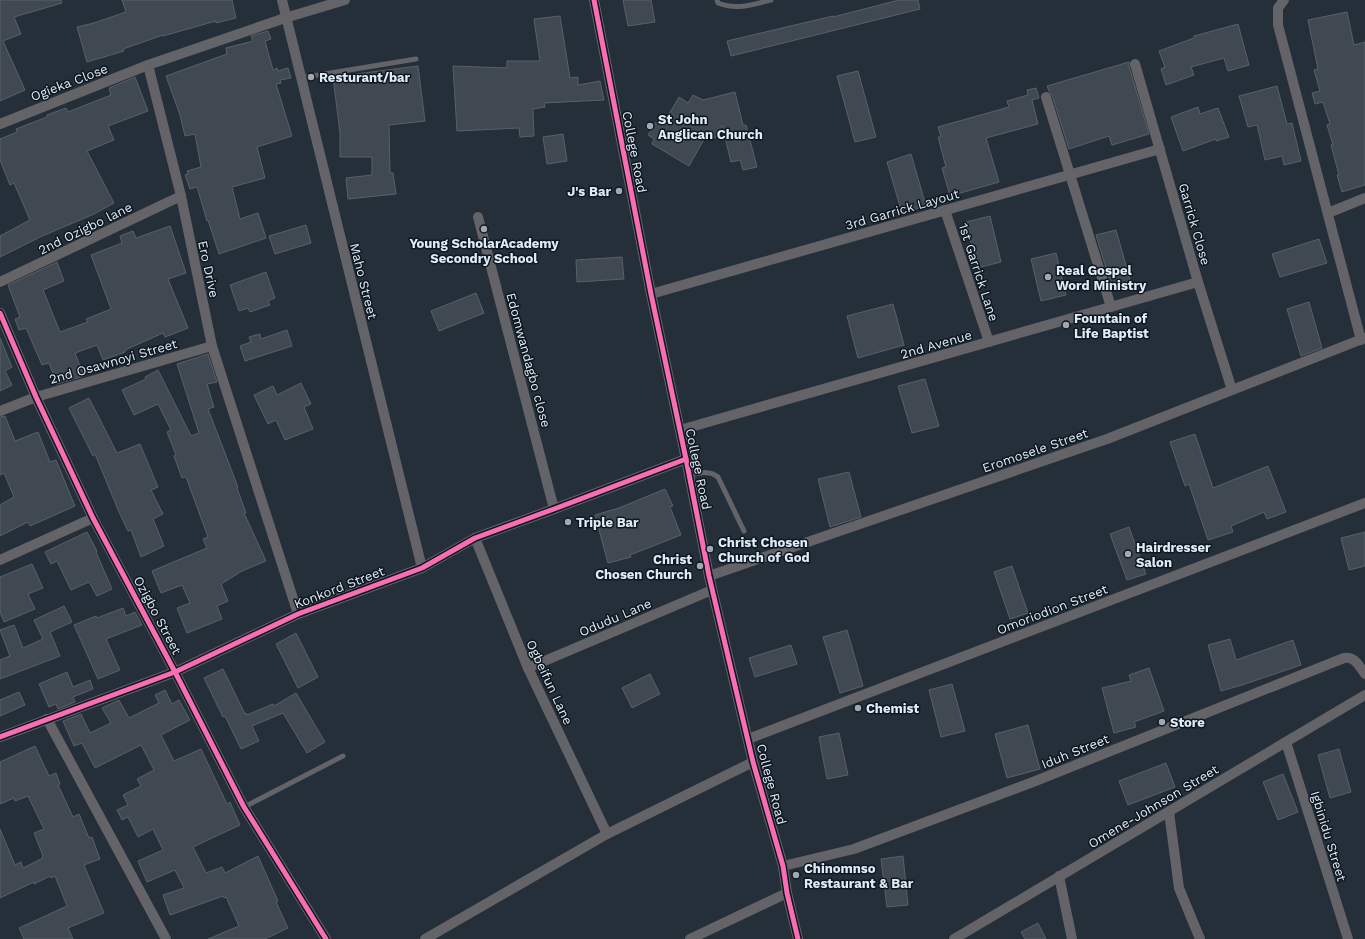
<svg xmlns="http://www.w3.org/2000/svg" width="1365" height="939" font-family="'Work Sans',sans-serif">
<rect width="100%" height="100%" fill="#242f39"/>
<g fill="#404951" stroke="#58616a">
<path d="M0,0h61l1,3 -48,14 7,17 -18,7 22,49 -25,11z"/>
<path d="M122,0h110l4,18 -20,5v-2l-53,15v-1l-40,14 1,2 -37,11 -10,-35 17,-4 32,-11z"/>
<path d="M623,0h28l4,22 -27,4z"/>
<path d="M899,0h19l2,9 -189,47 -4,-15 106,-25v1z"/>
<path d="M1347,12l7,33 11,-3v143l-23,7 -5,-17h2l-8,-30h2l-6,-20 3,-1 -7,-22 -8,2 -3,-11 8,-2 -6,-21 4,-1 -10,-49z"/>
<path d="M560,16l10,62 8,-1v8l22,-4 4,19 -60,3 1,4 -12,2 1,27 -14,1 -1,-9 -62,3 -4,-65 54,2v-7h33l-6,-42z"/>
<path d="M1238,24l11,41 -21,6 -4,-13 -33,9 3,8 -28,10 -5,-16 4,-2 -6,-16 35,-13v-2z"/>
<path d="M268,31l3,8 -6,2 8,29 4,-2 1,3 10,-3 3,10 -11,2 1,3 -5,1 16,52 -35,11 8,31 -33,9 8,32 18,-6 8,25 -47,16 -11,-34 -1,1 -10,-34 -7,2 -5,-14 3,-1 -1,-3 14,-4 -6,-33 -10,2 -5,-21 -14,-39 61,-22 -1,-6 27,-7 -2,-5z"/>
<path d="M1129,62v4l20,68 -37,11 -3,-9 -40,13 -17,-54 -3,-4 -2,-5z"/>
<path d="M418,66l7,55 -36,4 1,48h3l3,21 -48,5 -2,-21 26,-3v-18h-32v-24l-7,-56z"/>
<path d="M858,71l18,66 -21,5 -18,-66z"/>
<path d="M135,77l13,34 -40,15 6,14 -27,11 27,52 -20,11 -54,23 -40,20v-21l30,-16 -16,-37 -4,2 -10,-25v-21l17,-7 -1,-3 31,-12v-2l19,-7 2,4 43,-17 -2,-7z"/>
<path d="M1277,86l10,38 5,-1 9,38 -17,4 -2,-9 -17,4 -8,-35 -9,2 -9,-31z"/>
<path d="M1036,88l3,10 -7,2 6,24 -52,14 13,44 -49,14 -8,-28 4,-1 -8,-30h3l-3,-10 71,-20 -2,-6 21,-6 -1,-5z"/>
<path d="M735,92l8,33h3l11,42 -14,3 -3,-10 -9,2 -9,-37 -7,13 -8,-4 -18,32 -37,-22 2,-5 -6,-4 8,-13 6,4 17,-29 9,6 5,-8 10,5z"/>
<path d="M1198,107l2,7 18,-6 11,29 -13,4v-2l-33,12 -12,-34z"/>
<path d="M563,134l4,27 -20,3 -4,-27z"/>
<path d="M911,154l15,52 -24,7 -15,-51z"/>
<path d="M990,216l11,46 -24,6 -11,-46z"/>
<path d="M306,225l5,18 -36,11 -6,-18z"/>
<path d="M170,226l16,47 -18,6 20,49 -23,9 -2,-4 -38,17v2l-22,8 -6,-15 -22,8 9,23 -27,8 -8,-21 -7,2 -16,-37 -7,2 -4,-11 5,-2 -12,-32 49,-23 7,19 -21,9 17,42 28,-10 -2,-3 25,-10 -20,-54 31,-12 -2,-7 13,-5 3,7z"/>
<path d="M1116,230l15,53 -19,5 -16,-53z"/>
<path d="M1319,239l8,24 -47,14 -8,-23z"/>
<path d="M1056,253l10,42 -25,6 -10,-42z"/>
<path d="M622,257l2,22 -47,3 -1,-22z"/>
<path d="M266,272l9,26 -7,3 2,4 -20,7 -2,-4 -9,3 -9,-26z"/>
<path d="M476,293l8,20 -45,18 -8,-20z"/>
<path d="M1309,302l13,46 -21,8 -14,-47z"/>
<path d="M893,304l11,41 -46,13 -11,-42z"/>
<path d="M287,330l5,16 -47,15 -5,-15 11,-4 -2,-5 11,-3 1,5z"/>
<path d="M0,338l12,29 -7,4 7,14 -12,6z"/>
<path d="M208,354l9,28 -10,2 7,23 -6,2 30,78 -1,1 9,25h-2l22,48 -24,10 -21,13 7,17 -11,5 5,13 -35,14 -10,-25 13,-5 -8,-18 -21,8 -9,-22 55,-23 -4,-9 5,-2 -22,-60 -4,1 -8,-22 2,-1 -9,-23 4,-2 -13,-26 -24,11 -12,-25 24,-11 -1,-2 13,-7 33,66 8,-3 -22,-69z"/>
<path d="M925,379l14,47 -27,7 -14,-47z"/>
<path d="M301,383l10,21 -7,3 9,22 -28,11 -9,-20 -8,4 -14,-29 19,-9 4,9z"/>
<path d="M89,398l28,55 23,-9 18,43 -7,3 12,24 -10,5 11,27 -23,11 -10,-27 -3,1 -9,-19 -24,-58 -2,2 -24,-48z"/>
<path d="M5,416l10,25 23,-9 12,30 6,-2 19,46 -45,20 -2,-4 -28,14v-31l14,-8 -10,-24 -4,2v-58z"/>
<path d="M1195,434l18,54 55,-22 18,46 -19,7 -3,-7 -33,14 2,6 -25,8 -19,-56 -4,2 -15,-44z"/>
<path d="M849,472l12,45 -31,10 -12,-48z"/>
<path d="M665,489l8,17 -3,1 11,28 -51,20 1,2 -23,6 -13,-48 24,-7z"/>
<path d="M1129,527l17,47 -19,6 -17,-46z"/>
<path d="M87,532l10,19 -1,1 16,37 -15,7 -8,-14 -18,8 -14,-29 -6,3 -6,-12z"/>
<path d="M1365,532v34l-16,4 -8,-32z"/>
<path d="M32,564l11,24 -15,6 7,15 -31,13 -4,-10v-35z"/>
<path d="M1012,566l16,47 -18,6 -16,-47z"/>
<path d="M64,606l8,16 -22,10 10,24 -60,23v-19l10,-4 -10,-26 14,-5 9,23 20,-9 -9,-19z"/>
<path d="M123,608l3,8 9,-4 7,13 -36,14 14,31 -22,9 -24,-54 22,-9 1,2z"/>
<path d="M847,630l16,56 -23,7 -17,-56z"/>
<path d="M296,633l22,44 -20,11 -22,-44z"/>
<path d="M1230,639l6,21 57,-20 8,25 -59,20 -21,6 -13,-46z"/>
<path d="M791,645l6,19 -42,13 -6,-19z"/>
<path d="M1149,668l15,43 -30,11 2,5 -22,6 -12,-45 29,-7 -2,-6z"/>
<path d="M223,669l22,45 1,-1 1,2 26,-11 1,2 22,-13 29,49 -18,11 -24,-40 -31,13 7,15 -18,8 -16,-33 -2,1 -19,-39z"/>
<path d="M67,672l6,15 17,-7 3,9 -20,8 2,5 -17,7 -2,-5 -7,3 -10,-23z"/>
<path d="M650,674l10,20 -28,14 -10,-20z"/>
<path d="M952,684l13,47 -24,6 -12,-47z"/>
<path d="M165,690l7,14 7,-4 11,20 -29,15 13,26 27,-12 26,55 3,-2 10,23 -47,22 13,26 16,-6 3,6 33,-17 20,45 -2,1 12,26 -23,11h-57l31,-13 -13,-29 -2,1 -1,-2 -53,19 -7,-20 21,-7 -9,-18 -28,12 -9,-21 25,-11 -10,-21 -15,8 -10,-20 -6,3 -5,-10 11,-5 -5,-10 18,-9 -4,-7 17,-9 -13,-25 -46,23 -13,-25 -8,3 -11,-25 18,-7 9,19 21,-10 -9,-15 17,-8 10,18 30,-15 -4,-8z"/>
<path d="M19,692l6,13 -25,11v-16z"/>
<path d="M1028,725l12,44 -33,9 -12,-44z"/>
<path d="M839,733l9,42 -21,4 -8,-42z"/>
<path d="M35,746l14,30 7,-3 4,11 -2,1 15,32 6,-3 10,24 3,-1 8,22 -16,6 20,48 -36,15 5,11h-49l-5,-11 48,-22 -12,-30 -4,2 -1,-2 -16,8v-2l-34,16v-69l15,36 6,-3 2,6 20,-10 -1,-2h1l-9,-23 10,-4 -16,-33 -13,5 -1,-3 -14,6v-42z"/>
<path d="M1339,749l12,43 -21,6 -12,-43z"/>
<path d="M1166,763l9,24 -47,18 -9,-24z"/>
<path d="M1283,774l15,38 -20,8 -15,-38z"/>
<path d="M903,856l5,49 -21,2 -6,-48z"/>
<path d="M1038,923l8,16h-21l-4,-7z"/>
</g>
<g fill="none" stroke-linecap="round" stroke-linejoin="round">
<g stroke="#646367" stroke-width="5">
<path d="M717,0l1,3c18,7 34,2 53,-3"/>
<path d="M300,78l116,-19"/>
<path d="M689,475c11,-2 21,-5 29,2l26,54"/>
<path d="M244,807l99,-51"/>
</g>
<g stroke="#646367" stroke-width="10">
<path d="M282,0l140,568"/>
<path d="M594,0l57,294 35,165 23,117 44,186 30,104 4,27 11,46"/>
<path d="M1284,0l-6,8v17l83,315"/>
<path d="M1135,64l63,218 34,108"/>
<path d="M148,65l33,131 31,150 86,268"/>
<path d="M1046,97l65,210"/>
<path d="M0,124l148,-59 137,-47 60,-18"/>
<path d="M945,210l44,132"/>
<path d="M1328,213l37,-15"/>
<path d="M478,217l76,292"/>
<path d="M0,282l181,-86"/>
<path d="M651,294l509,-145"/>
<path d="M0,313l36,84 57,121 82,154 69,135 82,132"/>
<path d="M0,411l36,-14 176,-51"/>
<path d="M680,430l518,-148"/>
<path d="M475,538l53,130 79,166"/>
<path d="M0,560l93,-42"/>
<path d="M709,576l398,-137 258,-101"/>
<path d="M528,668l184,-78"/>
<path d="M47,719l119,220"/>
<path d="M0,737l175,-65 123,-58 124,-46 53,-30 79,-29 132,-50"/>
<path d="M748,739l617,-236"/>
<path d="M1286,742l62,197"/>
<path d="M1169,812l10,76 21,51"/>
<path d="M783,866l71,-17 179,-67 311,-124c11,-2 15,8 21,16"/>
<path d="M1059,876l13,63"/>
<path d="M425,939l182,-105 146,-72"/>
<path d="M690,939l97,-46"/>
<path d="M954,939l411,-244"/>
</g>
<defs>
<g id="cycleway">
<path d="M594,0l57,294 35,165 23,117 44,186 30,104 4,27 11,46"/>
<path d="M0,313l36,84 57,121 82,154 69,135 82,132"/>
<path d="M0,737l175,-65 123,-58 124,-46 53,-30 79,-29 132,-50"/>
</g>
</defs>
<use href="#cycleway" stroke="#0e171f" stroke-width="8"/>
<use href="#cycleway" stroke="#f96db3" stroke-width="5"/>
</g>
<g fill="#9ea9b4" stroke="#0e171f" stroke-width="1.5">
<circle cx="311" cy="77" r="4"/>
<circle cx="650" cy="126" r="4"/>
<circle cx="619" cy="191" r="4"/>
<circle cx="484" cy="229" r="4"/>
<circle cx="1048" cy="277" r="4"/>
<circle cx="1066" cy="325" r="4"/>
<circle cx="568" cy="522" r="4"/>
<circle cx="710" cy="549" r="4"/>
<circle cx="1128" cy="554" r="4"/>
<circle cx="700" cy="566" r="4"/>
<circle cx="858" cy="708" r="4"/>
<circle cx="1162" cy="722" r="4"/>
<circle cx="796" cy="875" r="4"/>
</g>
<g text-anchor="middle" stroke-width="3" stroke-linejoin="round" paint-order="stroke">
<g font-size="13" font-weight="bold" fill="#dfebf7" stroke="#0e171f" text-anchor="start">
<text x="319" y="82">Resturant/bar</text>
<text x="658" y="124">St John<tspan x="658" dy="15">Anglican Church</tspan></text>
<text x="611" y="196" text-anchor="end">J's Bar</text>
<text x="484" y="248" text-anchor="middle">Young ScholarAcademy<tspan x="484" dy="15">Secondry School</tspan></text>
<text x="1056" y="275">Real Gospel<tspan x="1056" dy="15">Word Ministry</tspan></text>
<text x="1074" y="323">Fountain of<tspan x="1074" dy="15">Life Baptist</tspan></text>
<text x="576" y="527">Triple Bar</text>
<text x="718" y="547">Christ Chosen<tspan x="718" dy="15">Church of God</tspan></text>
<text x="1136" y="552">Hairdresser<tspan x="1136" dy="15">Salon</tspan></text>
<text x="692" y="564" text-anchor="end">Christ<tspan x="692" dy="15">Chosen Church</tspan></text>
<text x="866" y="713">Chemist</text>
<text x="1170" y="727">Store</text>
<text x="804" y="873">Chinomnso<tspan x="804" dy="15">Restaurant &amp; Bar</tspan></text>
</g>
<g font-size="13" fill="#dfebf7" stroke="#0e171f">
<text transform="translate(69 82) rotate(-21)" y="5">Ogieka Close</text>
<text transform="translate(635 152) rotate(79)" y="5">College Road</text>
<text transform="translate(902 209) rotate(-16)" y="5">3rd Garrick Layout</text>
<text transform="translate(1195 224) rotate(74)" y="5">Garrick Close</text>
<text transform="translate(85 228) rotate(-26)" y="5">2nd Ozigbo lane</text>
<text transform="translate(209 269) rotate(78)" y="5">Ero Drive</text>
<text transform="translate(979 272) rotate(72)" y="5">1st Garrick Lane</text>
<text transform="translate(364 281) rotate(76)" y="5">Maho Street</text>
<text transform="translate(936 344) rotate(-16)" y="5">2nd Avenue</text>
<text transform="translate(529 360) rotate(75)" y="5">Edomwandagbo close</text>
<text transform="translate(113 361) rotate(-16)" y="5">2nd Osawnoyi Street</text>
<text transform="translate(1035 450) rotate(-19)" y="5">Eromosele Street</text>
<text transform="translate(699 469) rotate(78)" y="5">College Road</text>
<text transform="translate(339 587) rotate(-21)" y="5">Konkord Street</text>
<text transform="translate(1052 609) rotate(-21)" y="5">Omoriodion Street</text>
<text transform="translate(158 615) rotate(62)" y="5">Ozigbo Street</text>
<text transform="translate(615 617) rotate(-23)" y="5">Odudu Lane</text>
<text transform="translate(550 682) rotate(65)" y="5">Ogbeifun Lane</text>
<text transform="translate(1075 751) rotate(-22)" y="5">Iduh Street</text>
<text transform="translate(772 784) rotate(75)" y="5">College Road</text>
<text transform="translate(1153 806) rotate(-31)" y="5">Omene-Johnson Street</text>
<text transform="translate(1329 836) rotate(73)" y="5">Igbinidu Street</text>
</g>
</g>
</svg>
